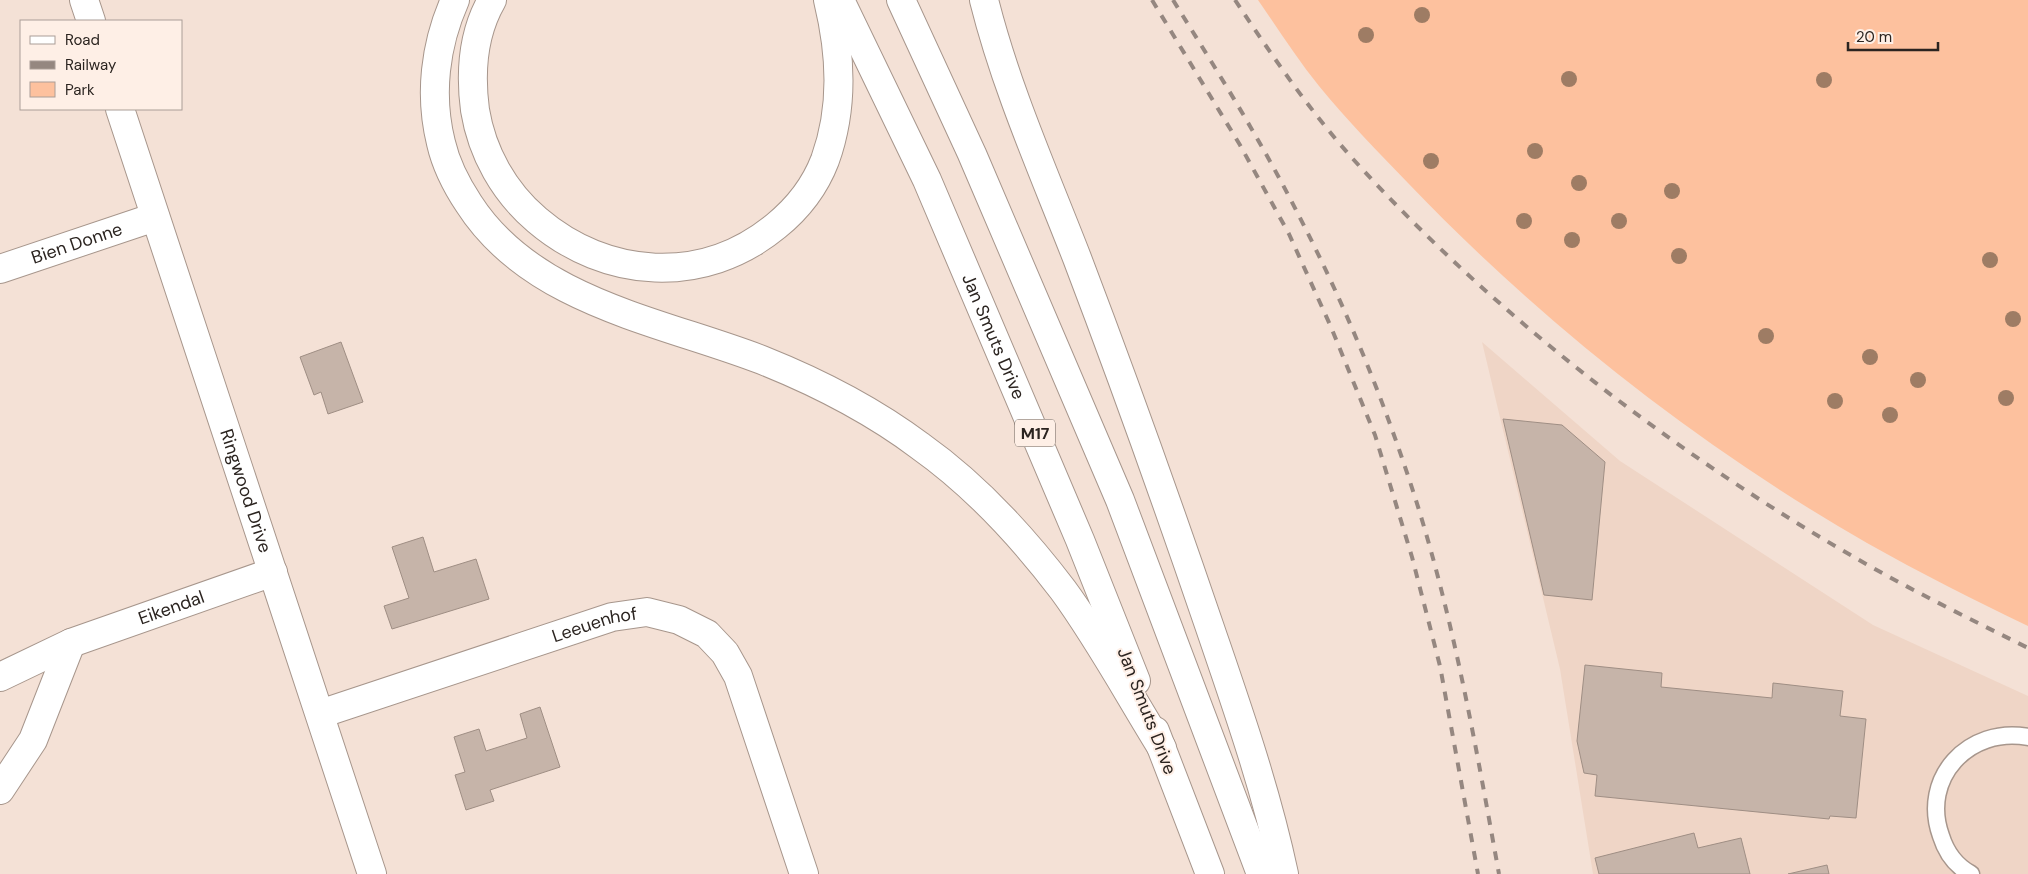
<svg xmlns="http://www.w3.org/2000/svg" width="2028" height="874" font-family="'DM Sans',sans-serif">
<rect width="100%" height="100%" fill="#f4e1d6"/>
<path fill="#efd5c6" d="M1482,342l138,119 253,164 155,71v178h-435l-33,-205z"/>
<path fill="#fdc19e" d="M1258,0h770v626c-54,-26 -108,-53 -161,-83 -169,-97 -325,-220 -459,-360 -30,-31 -61,-63 -89,-97 -22,-27 -41,-57 -61,-86z"/>
<g fill="#c6b4a9" stroke="#9f8e84">
<path d="M341,342l22,60 -35,12 -7,-22 -7,3 -14,-38z"/>
<path d="M1503,419l59,6 43,37 -13,138 -48,-5z"/>
<path d="M423,537l11,35 42,-13 13,40 -97,30 -8,-23 25,-8 -17,-51z"/>
<path d="M1585,665l77,8 -1,14 111,11 1,-15 70,8 -3,25 26,3 -10,99 -26,-2 -1,3 -234,-23 2,-21 -13,-2 -7,-32z"/>
<path d="M540,707l20,60 -70,23 4,11 -28,9 -11,-35 10,-3 -11,-35 25,-8 7,22 41,-13 -7,-24z"/>
<path d="M1694,833l4,15 43,-10 9,36h-151l-4,-16z"/>
<path d="M1827,865l2,9h-41z"/>
</g>
<g fill="none" stroke-linecap="round" stroke-linejoin="round">
<defs>
<path id="lane" d="M1971,874c-15,-8 -25,-22 -30,-38 -21,-58 28,-110 87,-99"/>
<g id="street">
<path id="s1" d="M0,269l155,-52"/>
<path id="s2" d="M0,677l71,-34 202,-71"/>
<path id="s3" d="M320,714l292,-97 35,-5 32,8 28,14 18,19 13,23 66,198"/>
<path d="M0,790l33,-50 38,-97"/>
</g>
<g id="secondary">
<path d="M84,0l7,21"/>
<path id="s4" d="M120,109l252,765"/>
</g>
<g id="primary">
<path d="M455,0c-20,45 -26,95 -14,143 5,22 16,43 28,61 63,98 192,117 293,156 55,22 110,50 158,86 55,39 102,90 143,144 36,49 66,105 99,158"/>
<path d="M492,0c-19,33 -22,72 -17,110 7,43 29,82 62,110 69,59 166,66 239,6 21,-17 39,-40 49,-66 19,-53 16,-106 3,-160"/>
<path id="s5" d="M840,0l87,180 153,360 56,141"/>
<path d="M901,0l71,154 148,346 141,374"/>
<path d="M984,0c22,88 60,173 93,258 46,121 90,244 132,367 28,82 57,164 75,249"/>
<path d="M1155,731l55,143"/>
</g>
</defs>
<use href="#lane" stroke="#a7968c" stroke-width="19"/>
<use href="#street" stroke="#a7968c" stroke-width="30"/>
<use href="#secondary" stroke="#a7968c" stroke-width="30"/>
<use href="#primary" stroke="#a7968c" stroke-width="30"/>
<use href="#lane" stroke="#fff" stroke-width="16"/>
<use href="#street" stroke="#fff" stroke-width="28"/>
<use href="#secondary" stroke="#fff" stroke-width="28"/>
<use href="#primary" stroke="#fff" stroke-width="28"/>
<g stroke="#958780" stroke-width="4" stroke-dasharray="9 9" stroke-linecap="butt">
<path d="M1152,0l88,145 49,89 42,93 44,108 37,122 28,109 38,208"/>
<path d="M1173,0c43,69 87,139 124,212 42,81 78,166 107,252 46,133 70,272 95,410"/>
<path d="M1235,0c36,54 74,110 118,159 144,159 327,299 513,405 53,30 108,57 162,84"/>
</g>
</g>
<g fill="#9e7c64">
<circle cx="1422" cy="15" r="8"/>
<circle cx="1366" cy="35" r="8"/>
<circle cx="1569" cy="79" r="8"/>
<circle cx="1824" cy="80" r="8"/>
<circle cx="1535" cy="151" r="8"/>
<circle cx="1431" cy="161" r="8"/>
<circle cx="1579" cy="183" r="8"/>
<circle cx="1672" cy="191" r="8"/>
<circle cx="1524" cy="221" r="8"/>
<circle cx="1619" cy="221" r="8"/>
<circle cx="1572" cy="240" r="8"/>
<circle cx="1679" cy="256" r="8"/>
<circle cx="1990" cy="260" r="8"/>
<circle cx="2013" cy="319" r="8"/>
<circle cx="1766" cy="336" r="8"/>
<circle cx="1870" cy="357" r="8"/>
<circle cx="1918" cy="380" r="8"/>
<circle cx="2006" cy="398" r="8"/>
<circle cx="1835" cy="401" r="8"/>
<circle cx="1890" cy="415" r="8"/>
</g>
<g text-anchor="middle" stroke-width="4" stroke-linejoin="round" paint-order="stroke">
<rect fill="#feefe6" stroke="#6a615b" stroke-width="1" x="1015" y="419.5" width="40" height="27" rx="4"/>
<g font-size="16" font-weight="bold" fill="#2b2420">
<text x="1035" y="439">M17</text>
</g>
<g font-size="18" fill="#2b2420" stroke="#feefe6">
<text dy="6" stroke="none"><textPath href="#s1" startOffset="81">Bien Donne</textPath></text>
<text dy="6" stroke="none"><textPath href="#s5" startOffset="370">Jan Smuts Drive</textPath></text>
<text dy="6" stroke="none"><textPath href="#s4" startOffset="402">Ringwood Drive</textPath></text>
<text dy="6" stroke="none"><textPath href="#s2" startOffset="185">Eikendal</textPath></text>
<text dy="6" stroke="none"><textPath href="#s3" startOffset="289">Leeuenhof</textPath></text>
<text transform="translate(1147 711) rotate(69)" y="6">Jan Smuts Drive</text>
</g>
</g>
<rect x="20" y="20" width="162" height="90" fill="#feefe6" stroke="#aa9e97"/>
<rect x="30" y="36" width="25" height="8" fill="#ffffff" stroke="#aa9e97"/>
<text x="65" y="45" font-size="15" fill="#2b2420">Road</text>
<rect x="30" y="61" width="25" height="8" fill="#958780" stroke="#aa9e97"/>
<text x="65" y="70" font-size="15" fill="#2b2420">Railway</text>
<rect x="30" y="82" width="25" height="15" fill="#fdc19e" stroke="#aa9e97"/>
<text x="65" y="95" font-size="15" fill="#2b2420">Park</text>
<path d="M1848 42v8h90v-8" fill="none" stroke="#2b2420" stroke-width="2.5"/>
<text x="1856" y="42" font-size="15" fill="#2b2420" stroke="#feefe6" stroke-width="4" paint-order="stroke">20 m</text>
</svg>
